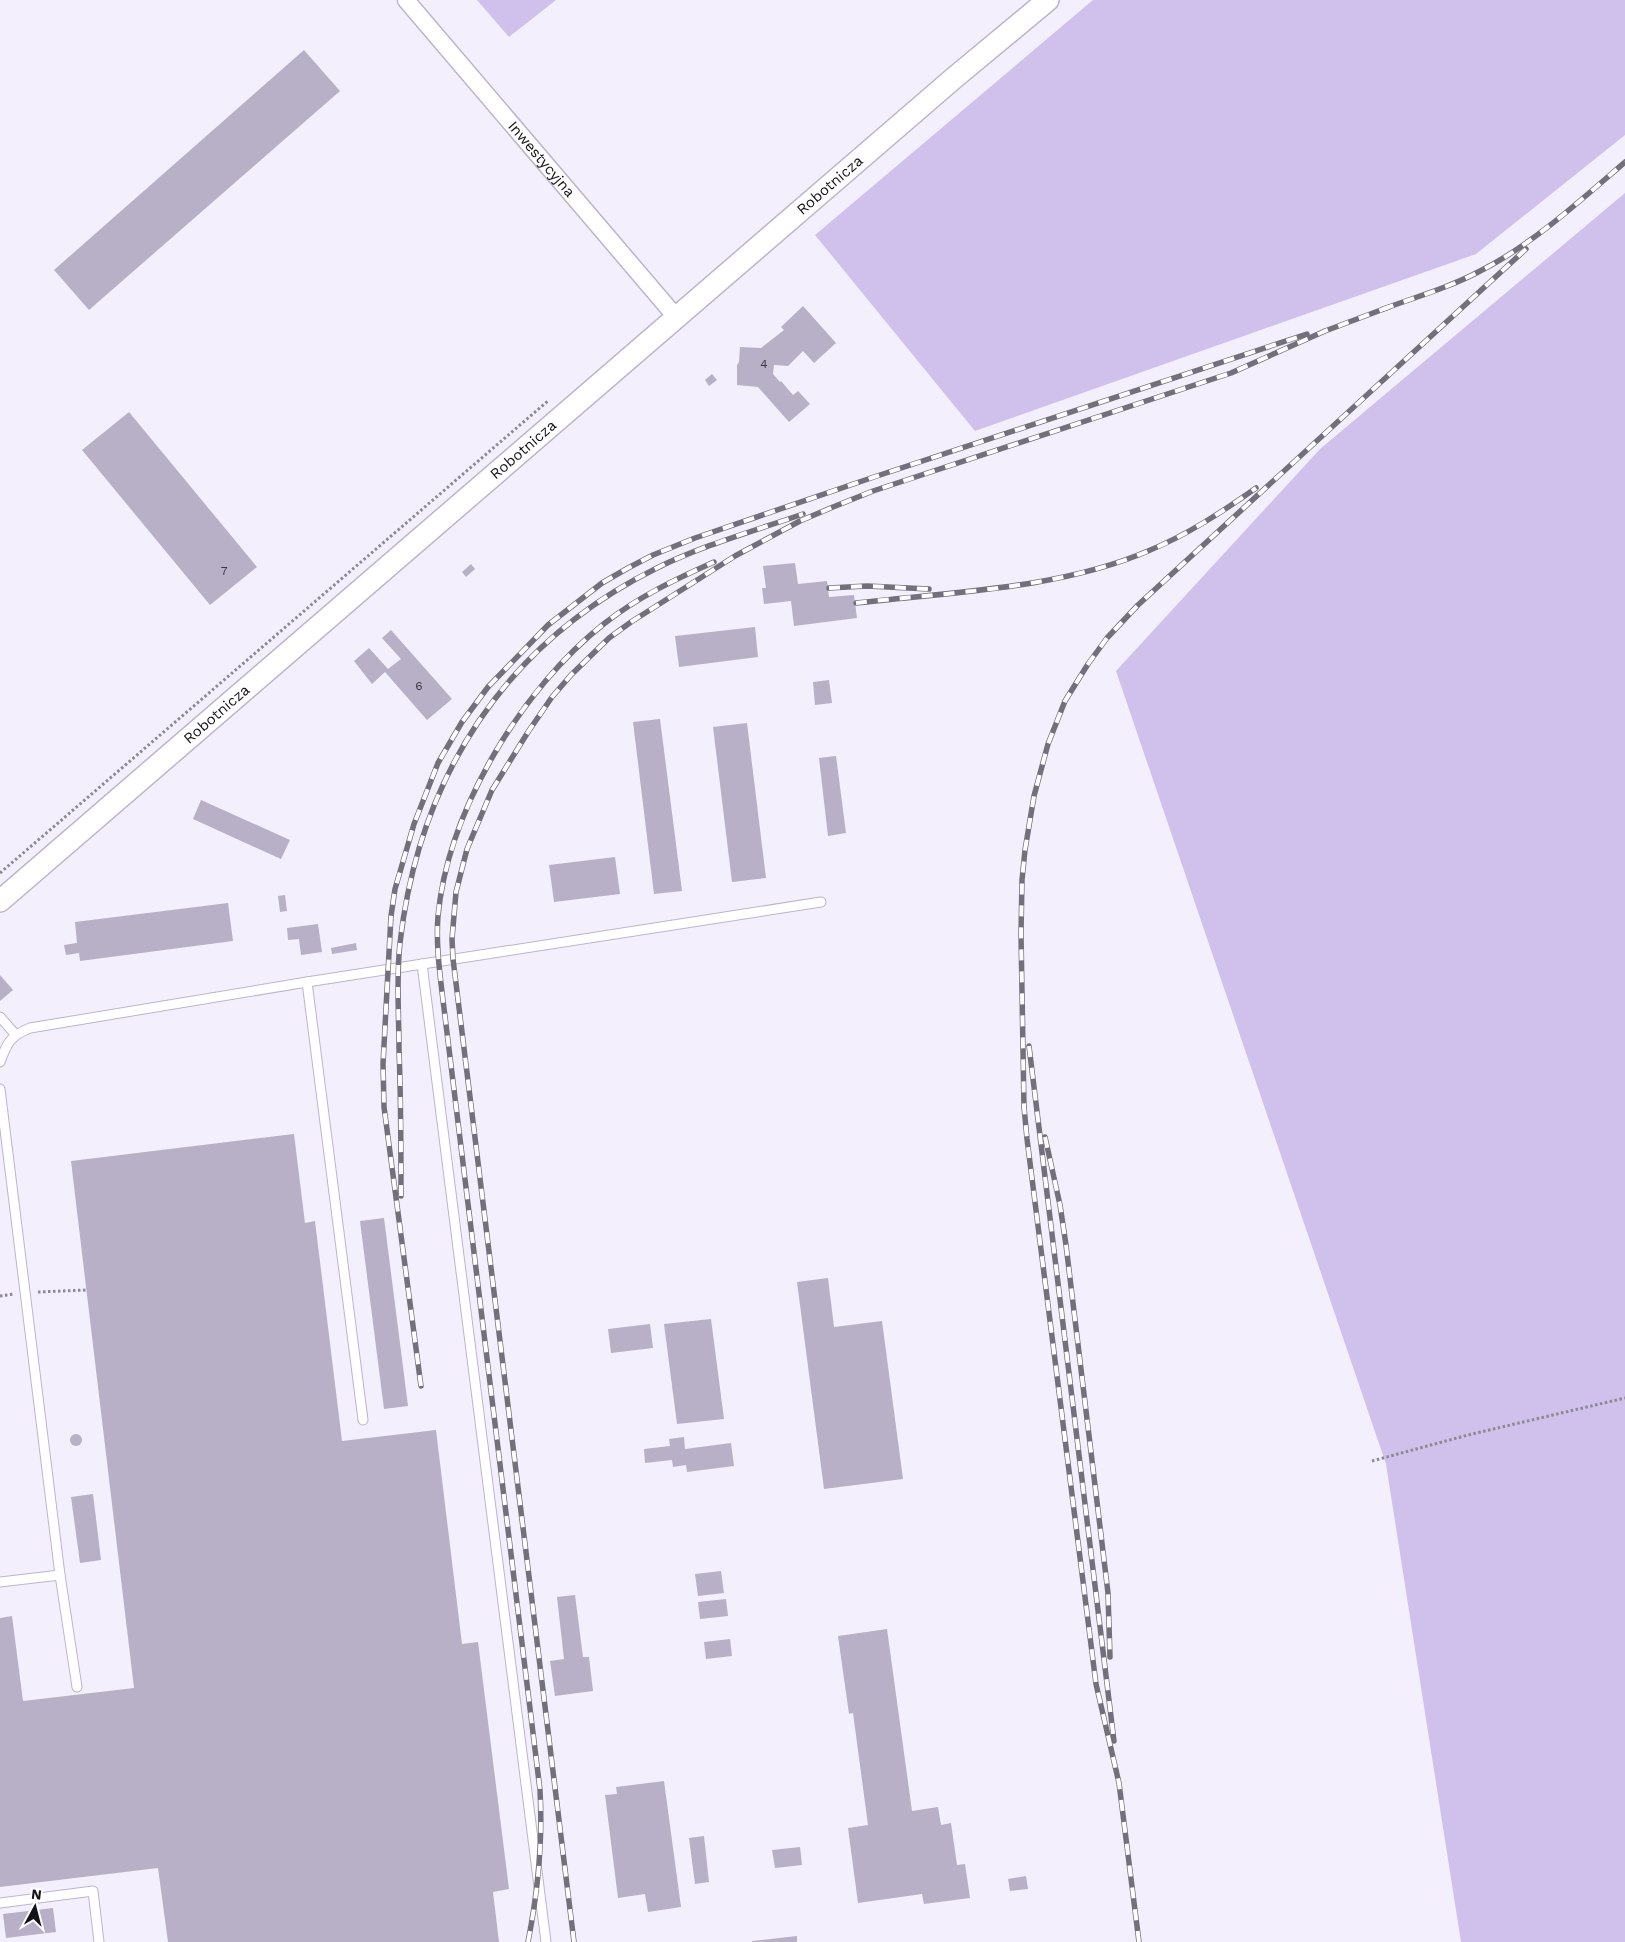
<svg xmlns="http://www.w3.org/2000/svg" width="1625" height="1942" font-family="'Work Sans',sans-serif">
<rect width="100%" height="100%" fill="#f4effd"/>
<g fill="#cfc1eb">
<path d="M477,0h79l-47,37z"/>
<path d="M1093,0h532v135l-149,119 -501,177 -160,-196z"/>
<path d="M1625,193v1749h-164l-75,-478 -270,-793 204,-222z"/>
</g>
<g fill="#b8b0c6">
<path d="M304,50l36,41 -251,219 -35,-40z"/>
<path d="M803,306l33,37 -22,20 -11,-12 -15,15 -14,-1 -1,9 7,8 1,-1 12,14 5,-4 12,13 -21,18 -31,-35 -21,-2v-20l2,-3 1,-15 21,1 23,-18 -3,-3z"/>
<path d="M712,374l5,6 -8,6 -4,-6z"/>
<path d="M129,412l128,155 -47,38 -128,-155z"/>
<path d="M795,563l3,21 29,-3 2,16 25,-2 3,23 -63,8 -3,-25 -27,3 -2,-16h4l-3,-22z"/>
<path d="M471,564l4,5 -9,8 -4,-5z"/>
<path d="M755,627l3,30 -79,10 -4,-31z"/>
<path d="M391,630l61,69 -25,21 -42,-48 -13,12 -18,-23 15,-13 19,21 13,-10 -19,-21z"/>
<path d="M829,680l3,23 -17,2 -2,-23z"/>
<path d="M660,719l22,172 -28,3 -21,-172z"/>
<path d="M747,723l19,155 -34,4 -19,-155z"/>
<path d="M836,756l10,77 -18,3 -9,-78z"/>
<path d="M201,800l89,40 -9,19 -88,-40z"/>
<path d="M615,857l5,37 -66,8 -5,-37z"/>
<path d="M285,895l2,16 -7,1 -2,-16z"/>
<path d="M228,903l5,38 -153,20 -1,-8 -13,2 -2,-10 13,-2 -2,-21z"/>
<path d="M318,924l4,28 -21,3 -2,-16 -11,1 -1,-12z"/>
<path d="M356,943l1,7 -25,4 -1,-6z"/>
<path d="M0,975l13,15 -13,11z"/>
<path d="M294,1134l11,89 10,-2 27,220 94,-11 26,214 16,-2 31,247 -16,3 6,50h-331l-10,-74 -158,19v-269l12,-2 11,85 111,-13 -63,-527z"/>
<path d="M384,1218l24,188 -24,3 -24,-188z"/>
<path d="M828,1278l6,49 48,-6 21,158 -79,10 -27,-207z"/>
<path d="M711,1319l13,100 -47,5 -13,-100z"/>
<path d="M650,1324l3,24 -42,5 -3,-24z"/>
<circle cx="76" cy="1440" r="6"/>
<path d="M684,1437l1,12 46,-6 3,23 -47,6 -1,-7 -13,2 -1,-7 -27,3 -1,-14 26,-3 -1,-7z"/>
<path d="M93,1494l8,66 -21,3 -9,-66z"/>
<path d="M721,1571l3,22 -26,3 -3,-22z"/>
<path d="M575,1595l8,62h6l4,34 -38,5 -5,-35 14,-2 -7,-62z"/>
<path d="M726,1599l2,17 -28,3 -2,-17z"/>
<path d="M887,1629l25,182 26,-4 3,18 10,-2 6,42 8,-1 5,34 -46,6 -2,-10 -64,9 -10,-75 20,-3 -15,-112 -4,1 -11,-78z"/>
<path d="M730,1639l2,17 -26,3 -2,-17z"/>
<path d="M664,1781l17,126 -33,5 -3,-18 -27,4 -13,-103 12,-1 -1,-7z"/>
<path d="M704,1836l5,46 -14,2 -6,-46z"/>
<path d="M800,1847l2,18 -27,3 -3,-18z"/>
<path d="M1026,1876l2,13 -18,2 -2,-12z"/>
<path d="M53,1908l3,24 -50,6 -3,-24z"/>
<path d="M797,1936v6h-45v-1z"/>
</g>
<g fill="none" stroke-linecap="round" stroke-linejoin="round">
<defs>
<g id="service">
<path d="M422,964l124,978"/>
<path d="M307,982l56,438"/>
<path d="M0,1017l15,17"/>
<path d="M0,1062c7,-19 10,-26 30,-34l277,-46 514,-80"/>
<path d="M0,1089l60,486 17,112"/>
<path d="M0,1582l60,-7"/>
<path d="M0,1903l93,-12 6,51"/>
</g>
<g id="minor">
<path id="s1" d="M406,0l270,317"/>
</g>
<g id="tertiary">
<path id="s2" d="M0,901l954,-823 94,-78"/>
</g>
</defs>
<use href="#service" stroke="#bcb5cb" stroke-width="11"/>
<use href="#minor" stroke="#bcb5cb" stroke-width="19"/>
<use href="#tertiary" stroke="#bcb5cb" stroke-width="24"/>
<g stroke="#8c8894" stroke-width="3" stroke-dasharray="2.5 2.5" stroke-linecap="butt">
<path d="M0,873l549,-473"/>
<path d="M38,1292l48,-2"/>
<path d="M0,1296l14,-2"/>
<path d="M1372,1461l96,-26 157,-37"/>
</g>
<use href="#service" stroke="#fff" stroke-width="9"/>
<use href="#minor" stroke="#fff" stroke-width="16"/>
<use href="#tertiary" stroke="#fff" stroke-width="21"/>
<defs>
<g id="rail">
<path d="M1383,309c33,-12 68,-22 99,-39 51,-26 100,-71 143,-108"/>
<path d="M829,588l38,-2 62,3"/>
<path d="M856,603c94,-11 204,-14 292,-52 39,-16 74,-39 108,-63"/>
<path d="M1029,1046l85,695"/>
<path d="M1045,1137l15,68 6,40 42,348 2,64"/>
<path d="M401,1196c0,-48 0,-97 -2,-146 0,-35 -3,-72 1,-107 19,-166 105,-300 257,-375 46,-23 97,-37 146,-54"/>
<path d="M421,1386l-37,-279 -1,-43 8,-148 4,-27 19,-65 24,-61 24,-41 26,-35 60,-62 54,-42 26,-15 25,-13 42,-17 179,-61 433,-143"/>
<path d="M528,1942c10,-51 15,-100 12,-152l-98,-798c-3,-25 -6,-51 -4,-76 10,-106 84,-228 167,-293 33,-26 71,-44 109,-61"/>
<path d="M574,1942l-121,-983 -1,-20 4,-47 11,-43 25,-59 36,-58 24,-35 19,-22 38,-37 22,-16 104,-66 65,-35 33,-14 40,-16 358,-118 94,-42 64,-24"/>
<path d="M1139,1942l-20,-159 -23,-99 -69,-545 -3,-32 -3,-173 1,-54 3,-30 9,-54 14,-52 17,-43 23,-37 19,-26 31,-33 388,-356"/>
</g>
</defs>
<use href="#rail" stroke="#74707b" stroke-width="5.5"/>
<use href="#rail" stroke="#fff" stroke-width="4" stroke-dasharray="11" stroke-linecap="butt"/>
</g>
<g text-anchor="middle" stroke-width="4" stroke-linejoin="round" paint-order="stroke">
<g font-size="12" fill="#3d3944">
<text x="764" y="368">4</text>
<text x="224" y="575">7</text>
<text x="419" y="690">6</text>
</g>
<g font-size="15" fill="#141119" stroke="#fff">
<text dy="5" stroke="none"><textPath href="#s1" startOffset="209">Inwestycyjna</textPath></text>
<text dy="5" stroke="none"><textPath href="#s2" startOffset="1096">Robotnicza</textPath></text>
<text dy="5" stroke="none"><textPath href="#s2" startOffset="691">Robotnicza</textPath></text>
<text dy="5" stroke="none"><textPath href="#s2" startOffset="286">Robotnicza</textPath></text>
</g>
</g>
<g transform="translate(35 1907) rotate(7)" stroke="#ffffff" stroke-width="4" paint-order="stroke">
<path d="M0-4L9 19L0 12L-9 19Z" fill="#141119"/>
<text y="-8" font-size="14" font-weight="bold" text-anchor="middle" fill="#141119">N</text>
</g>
</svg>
